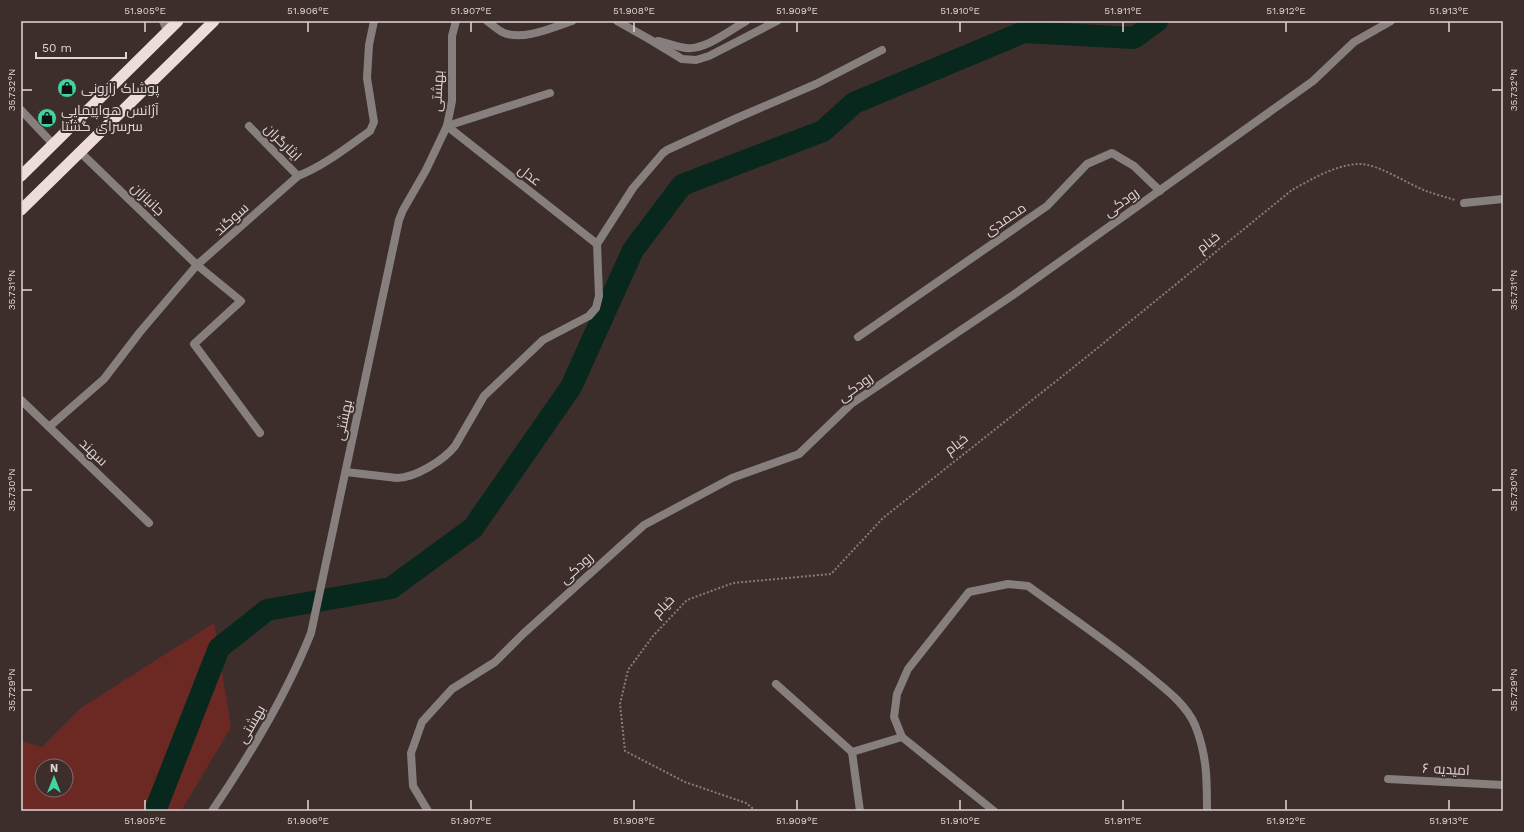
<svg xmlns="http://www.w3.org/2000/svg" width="1524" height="832" font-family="'Work Sans',Cairo,sans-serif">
<rect width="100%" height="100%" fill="#3d2e2c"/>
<path fill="#6c2924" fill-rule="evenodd" d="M214,623l17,104 -50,84h-160v-70l21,6 39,-39zM42,766h24v24h-24z"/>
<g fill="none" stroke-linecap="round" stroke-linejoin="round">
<path stroke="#08281d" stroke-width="22" d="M155,811l64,-163 48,-38 124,-22 82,-60 98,-141 62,-137 49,-65 141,-54 31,-28 170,-71 110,6 23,-17"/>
<path stroke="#887b79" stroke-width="2" stroke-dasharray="2 2" stroke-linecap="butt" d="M756,811l-10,-8 -61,-21 -60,-31 -5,-47 8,-34 25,-34 34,-36 46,-17 98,-9 52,-56 196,-155 213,-173c20,-11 45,-26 68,-26 18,0 48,20 66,27 9,3 19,6 29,9"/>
<g stroke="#877f7e" stroke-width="8">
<path d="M163,21l4,10"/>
<path d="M21,110l32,34"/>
<path d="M249,126l49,50"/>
<path d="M447,126l150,118"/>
<path d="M447,126l103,-33"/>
<path d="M80,152l117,113 44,36 -47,43 66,89"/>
<path d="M1464,203l39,-4"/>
<path d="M858,337l189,-131 40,-42 25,-11 22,13 26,25"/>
<path d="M21,400l128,123"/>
<path d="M49,427l55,-48 36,-47 57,-67 101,-89c26,-10 49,-29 72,-45l4,-9 -7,-44 2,-33 5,-24"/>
<path d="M346,472l51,6c18,0 47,-18 58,-32l29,-50 59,-56 46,-24 7,-8 3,-12 -2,-52 36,-56 30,-35 4,-3 70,-32 79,-34 66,-34"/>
<path d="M776,684l76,68 50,-15"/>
<path d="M852,752l8,59"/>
<path d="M1388,779l115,6"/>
<path d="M428,811l-15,-25 -2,-33 11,-31 30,-33 43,-27 28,-28 121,-109 88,-47 67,-24 52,-50 165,-111 297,-212 41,-39 37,-21"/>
<path d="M994,811l-92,-74 -8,-20 3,-23 11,-25 61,-77 39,-8 20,2c41,30 85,59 124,92 16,13 34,27 43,47 12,30 12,54 12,86"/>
</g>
<g stroke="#877f7e" stroke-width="8">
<path d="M487,21c5,4 10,8 15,11 19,10 52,-5 70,-11"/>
<path d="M617,21l32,18 33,20 14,1 13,-4 68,-35"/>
<path d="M658,41c9,2 19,6 28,7 19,2 43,-17 60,-27"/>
<path d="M212,811c38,-56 74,-115 99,-178l88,-413 4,-10 23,-40 21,-44 5,-25v-65l4,-15"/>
</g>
<g stroke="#eddcd9" stroke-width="11">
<path d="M21,176l157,-155"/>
<path d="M21,210l193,-189"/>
</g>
</g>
<path fill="none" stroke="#dfd6d4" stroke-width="1.5" d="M145,22v10M308,22v10M471,22v10M634,22v10M797,22v10M960,22v10M1123,22v10M1286,22v10M1449,22v10M22,90h10M1492,90h10M22,290h10M1492,290h10M22,490h10M1492,490h10M22,690h10M1492,690h10M145,800v10M308,800v10M471,800v10M634,800v10M797,800v10M960,800v10M1123,800v10M1286,800v10M1449,800v10"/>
<defs>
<symbol id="shop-disc" viewBox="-11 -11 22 22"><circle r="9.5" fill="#40d4a2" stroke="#3d2e2c"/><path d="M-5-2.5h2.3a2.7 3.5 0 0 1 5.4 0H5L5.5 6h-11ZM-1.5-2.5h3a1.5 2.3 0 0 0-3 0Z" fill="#111"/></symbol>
</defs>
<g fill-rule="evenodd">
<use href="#shop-disc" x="56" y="77" width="22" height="22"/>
<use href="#shop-disc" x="36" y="107" width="22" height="22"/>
</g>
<g text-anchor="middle" stroke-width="4" stroke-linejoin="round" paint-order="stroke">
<g font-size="14" fill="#dfd6d4" stroke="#3d2e2c" text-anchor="start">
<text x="81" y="93">پوشاک زارونی</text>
<text x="61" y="115">آژانس هواپیمایی<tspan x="61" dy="16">سرسرای گشتا</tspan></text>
</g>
<g font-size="14" fill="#dfd6d4" stroke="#3d2e2c">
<text transform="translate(437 91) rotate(-87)" y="5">بهشتی</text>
<text transform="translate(283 142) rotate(45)" y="5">ایثارگران</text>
<text transform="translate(530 175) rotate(38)" y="5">عدل</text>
<text transform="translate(148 199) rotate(44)" y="5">جانبازان</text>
<text transform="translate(1121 202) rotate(-36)" y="5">رودکی</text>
<text transform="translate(231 219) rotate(-42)" y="5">سوگند</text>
<text transform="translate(1005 219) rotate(-34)" y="5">محمدی</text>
<text transform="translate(1208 242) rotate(-39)" y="5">خیام</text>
<text transform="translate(855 387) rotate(-36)" y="5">رودکی</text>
<text transform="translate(343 420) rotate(-78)" y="5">بهشتی</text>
<text transform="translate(956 444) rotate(-38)" y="5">خیام</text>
<text transform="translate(94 452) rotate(44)" y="5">سهند</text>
<text transform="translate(576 568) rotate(-42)" y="5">رودکی</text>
<text transform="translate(663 606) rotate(-46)" y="5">خیام</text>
<text transform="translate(251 724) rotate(-60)" y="5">بهشتی</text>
<text transform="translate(1446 769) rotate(3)" y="5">امیدیه ۶</text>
</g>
</g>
<rect width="1524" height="832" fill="none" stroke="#3d2e2c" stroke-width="44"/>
<g transform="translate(54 778)"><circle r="19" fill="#3d2e2c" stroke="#7e716f"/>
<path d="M0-3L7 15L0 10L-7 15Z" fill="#40d4a2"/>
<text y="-6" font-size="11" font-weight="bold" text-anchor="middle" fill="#dfd6d4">N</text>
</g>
<path d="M36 52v6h90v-6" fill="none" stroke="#dfd6d4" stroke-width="2"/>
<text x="42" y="52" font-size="12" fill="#dfd6d4" stroke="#3d2e2c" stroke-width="3" paint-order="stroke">50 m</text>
<rect x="22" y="22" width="1480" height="788" fill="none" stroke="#dfd6d4" stroke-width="1.5"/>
<g font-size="10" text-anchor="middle" fill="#dfd6d4">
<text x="145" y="14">51.905°E</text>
<text x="308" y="14">51.906°E</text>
<text x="471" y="14">51.907°E</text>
<text x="634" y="14">51.908°E</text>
<text x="797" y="14">51.909°E</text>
<text x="960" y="14">51.910°E</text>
<text x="1123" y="14">51.911°E</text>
<text x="1286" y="14">51.912°E</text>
<text x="1449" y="14">51.913°E</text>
<text transform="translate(11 90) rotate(-90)" y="4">35.732°N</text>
<text transform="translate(1513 90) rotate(-90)" y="4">35.732°N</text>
<text transform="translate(11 290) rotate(-90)" y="4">35.731°N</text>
<text transform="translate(1513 290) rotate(-90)" y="4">35.731°N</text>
<text transform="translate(11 490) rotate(-90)" y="4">35.730°N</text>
<text transform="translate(1513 490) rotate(-90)" y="4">35.730°N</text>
<text transform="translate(11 690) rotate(-90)" y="4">35.729°N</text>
<text transform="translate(1513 690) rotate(-90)" y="4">35.729°N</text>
<text x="145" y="824">51.905°E</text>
<text x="308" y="824">51.906°E</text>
<text x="471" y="824">51.907°E</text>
<text x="634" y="824">51.908°E</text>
<text x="797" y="824">51.909°E</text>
<text x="960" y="824">51.910°E</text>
<text x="1123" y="824">51.911°E</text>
<text x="1286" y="824">51.912°E</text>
<text x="1449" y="824">51.913°E</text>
</g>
</svg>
